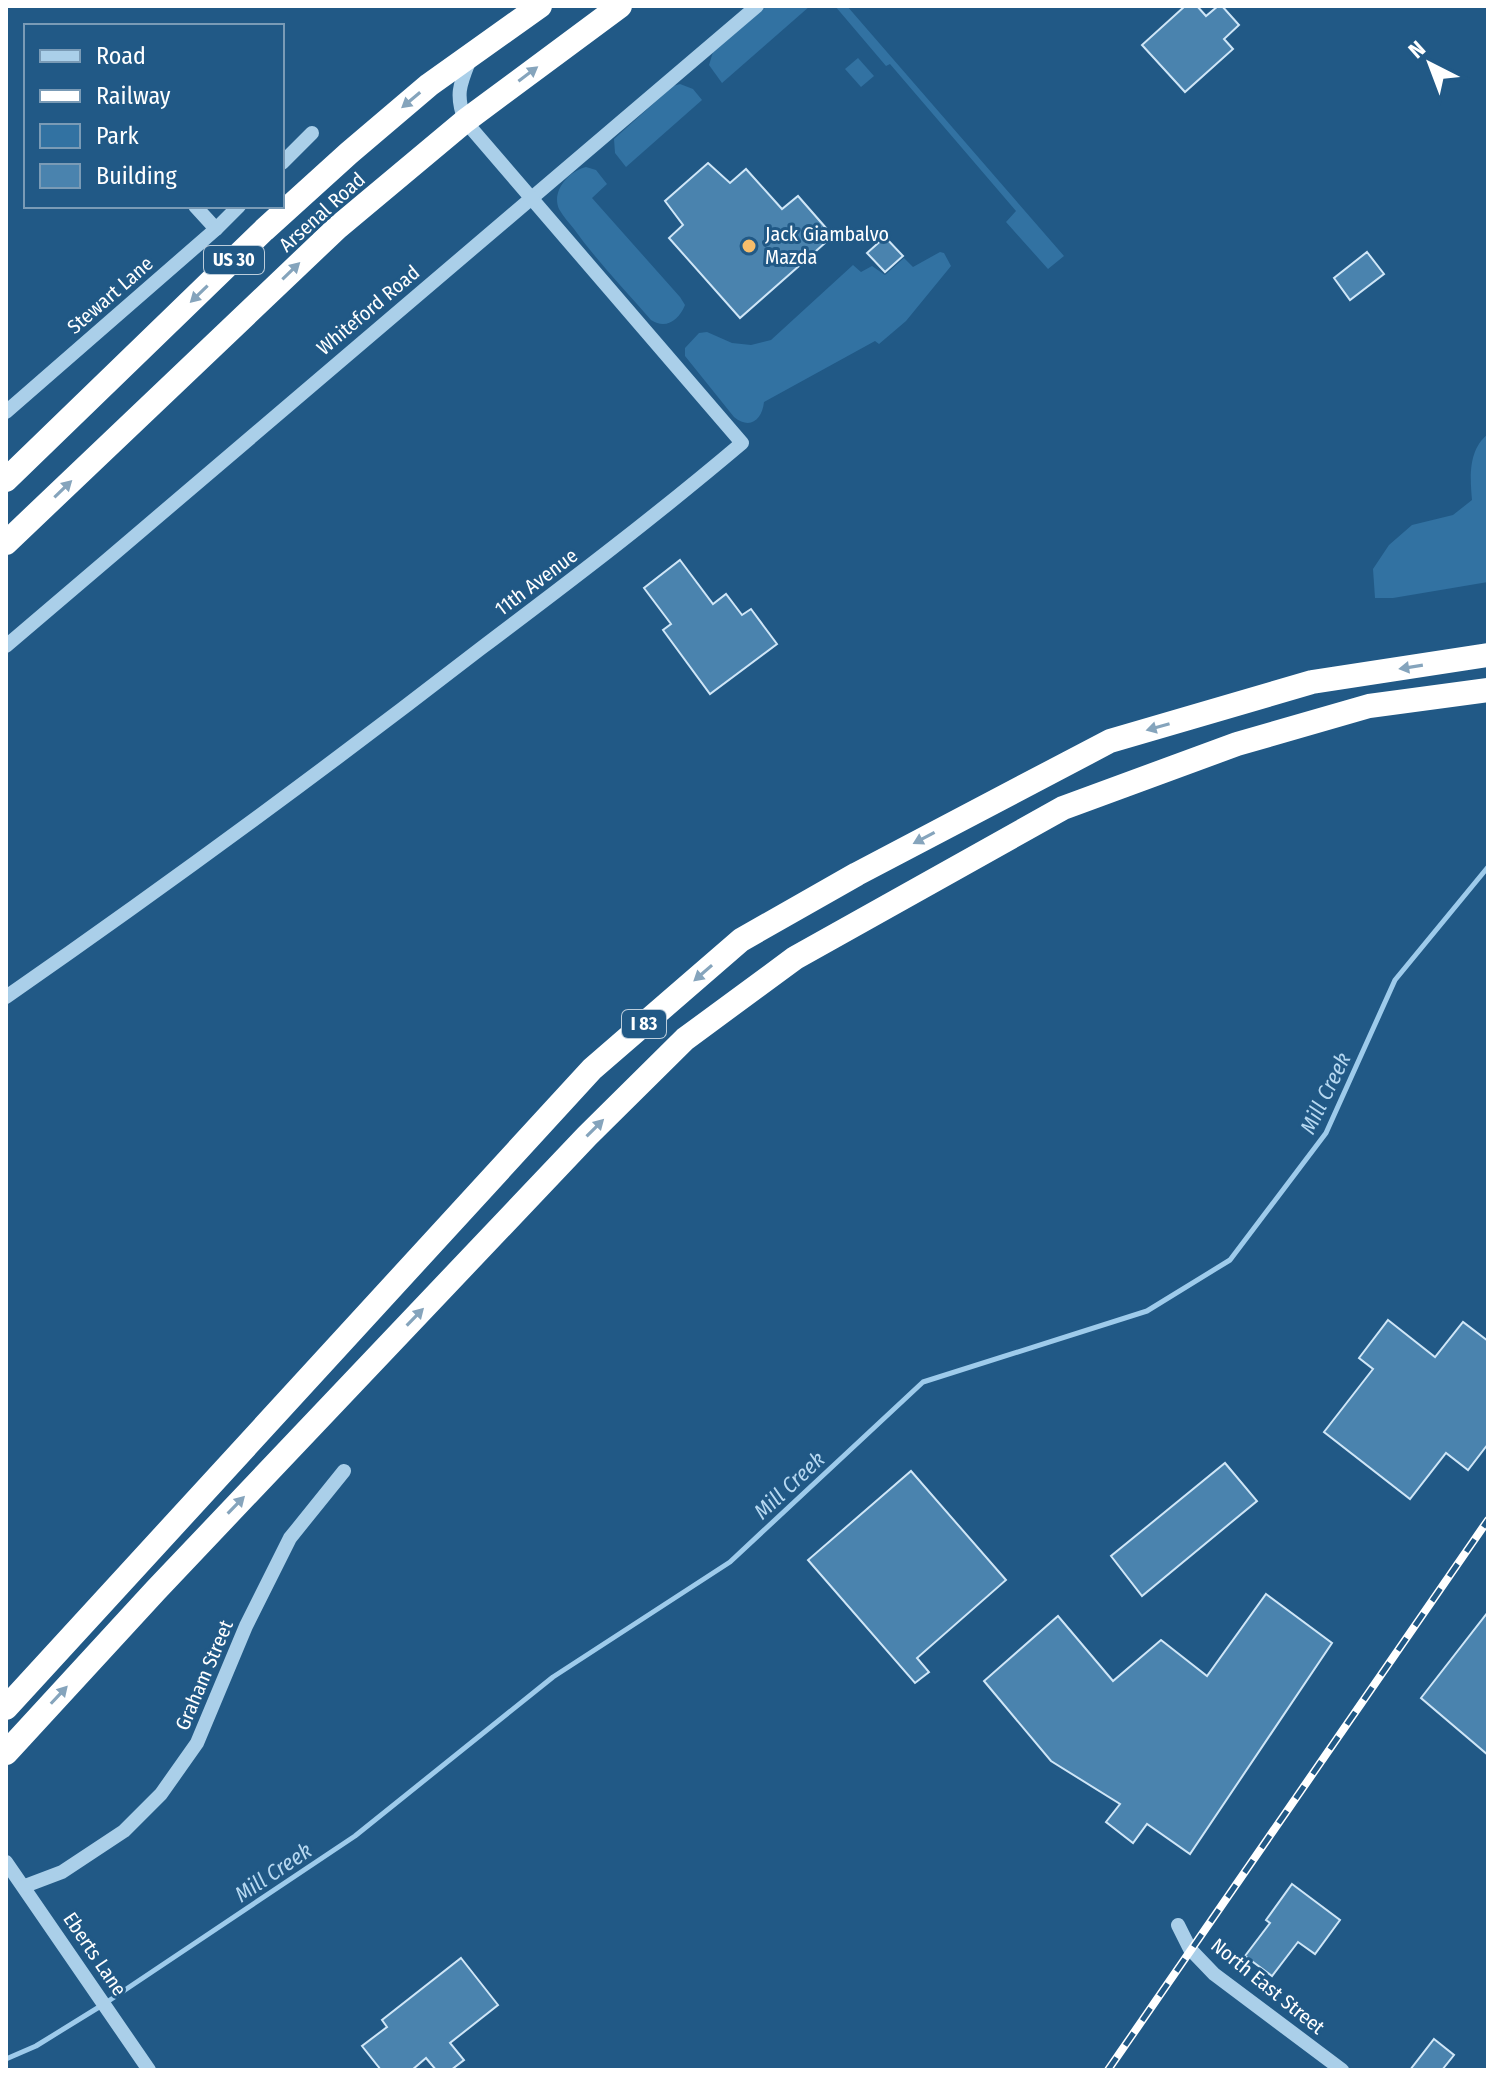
<svg xmlns="http://www.w3.org/2000/svg" width="1494" height="2076" font-family="'Fira Sans Condensed',sans-serif">
<rect width="100%" height="100%" fill="#215986"/>
<g fill="#3272a2">
<path d="M767,6h43l-88,77 -13,-18 4,-13z"/>
<path d="M835,6h12l217,250 -16,13 -42,-47 10,-11 -126,-147 -4,2z"/>
<path d="M858,58l16,18 -13,11 -16,-18z"/>
<path d="M680,84l13,5 9,11 -76,67 -11,-14 -1,-14 59,-53z"/>
<path d="M586,167l10,3 11,14 -15,14 88,99 5,8c-6,15 -19,25 -34,15 -26,-30 -54,-59 -77,-91 -5,-6 -11,-13 -15,-20 -8,-18 10,-38 27,-42z"/>
<path d="M940,252l4,1 7,13 -45,55 -27,23 -4,-3 -111,61c-2,18 -14,28 -30,15l-49,-61v-8l14,-15 8,-1 25,11 19,2 20,-5 82,-75 8,7 11,-6 13,9 19,-17 9,9z"/>
<path d="M1488,434v148l-95,16h-18l-2,-29 16,-24 23,-20 41,-10 19,-15c-2,-23 -4,-50 16,-66z"/>
</g>
<g fill="none" stroke-linecap="round" stroke-linejoin="round">
<path stroke="#9ecbeb" stroke-width="5" d="M6,2059l30,-13 68,-42 251,-168 198,-159 177,-115 193,-180 224,-71 83,-51 96,-127 69,-153 93,-113"/>
</g>
<g fill="#4a83ae" stroke="#cfe6f7" stroke-width="2">
<path d="M1185,6h12l9,10 12,-10h4l17,19 -15,14 9,10 -48,43 -43,-47z"/>
<path d="M708,163l22,20 16,-14 36,40 16,-13 35,40 -93,82 -71,-80 14,-13 -18,-24z"/>
<path d="M885,237l18,19 -18,16 -18,-19z"/>
<path d="M1367,252l17,22 -34,26 -16,-22z"/>
<path d="M680,560l33,44 13,-10 16,21 9,-6 26,35 -67,50 -47,-64 8,-6 -27,-36z"/>
<path d="M1388,1320l47,37 28,-35 25,19v103l-20,26 -22,-17 -36,46 -86,-67 49,-63 -14,-11z"/>
<path d="M1225,1463l32,38 -115,95 -31,-40z"/>
<path d="M911,1471l95,109 -89,78 12,14 -14,11 -107,-123z"/>
<path d="M1266,1594l66,49 -142,211 -43,-30 -14,19 -27,-21 14,-18 -69,-43 -67,-80 74,-65 55,65 48,-41 46,36z"/>
<path d="M1488,1612v143l-67,-57z"/>
<path d="M1292,1884l48,36 -25,34 -17,-12 -26,34 -27,-20 25,-33 -4,-3z"/>
<path d="M461,1958l37,47 -48,38 14,17 -13,10h-15l-10,-12 -14,12h-31l-19,-24 25,-19 -5,-7z"/>
<path d="M1434,2039l20,16 -12,15h-32z"/>
</g>
<g fill="none" stroke-linecap="round" stroke-linejoin="round">
<g stroke="#aacfe9" stroke-width="14">
<path d="M282,163l30,-30"/>
<path d="M195,206l21,23"/>
<path d="M6,412l210,-183 23,-23"/>
<path d="M6,646l751,-640"/>
<path d="M6,997c161,-112 319,-228 474,-348 89,-67 177,-134 262,-206l-277,-322c-10,-27 -5,-37 5,-62"/>
<path d="M6,1862l143,208"/>
<path d="M25,1886l37,-14 62,-41 37,-37 36,-51 49,-117 44,-88 54,-67"/>
<path d="M1178,1925l12,24 24,25 128,96"/>
</g>
<g stroke="#fff" stroke-width="24">
<path d="M6,480l258,-250 85,-77 80,-68 111,-79"/>
<path d="M6,543l331,-315 128,-107 155,-115"/>
<path d="M6,1708l586,-639 149,-129 116,-66 253,-133 202,-59 176,-27"/>
<path d="M6,1753l150,-163 431,-454 98,-97 110,-81 268,-150 174,-64 132,-38 119,-16"/>
</g>
<defs>
<path id="rail" d="M1108,2070l380,-550"/>
</defs>
<use href="#rail" stroke="#fff" stroke-width="8"/>
<use href="#rail" stroke="#215986" stroke-width="5" stroke-dasharray="15" stroke-linecap="butt"/>
</g>
<defs><path id="oneway-solid" d="M-6-.8H1V-3.2L6.5 0L1 3.2V.8H-6Z" transform="scale(2)"/></defs>
<g fill="#85a4bc">
<use href="#oneway-solid" transform="translate(528 74) rotate(-37)"/>
<use href="#oneway-solid" transform="translate(411 100) rotate(140)"/>
<use href="#oneway-solid" transform="translate(291 271) rotate(-44)"/>
<use href="#oneway-solid" transform="translate(199 294) rotate(136)"/>
<use href="#oneway-solid" transform="translate(63 489) rotate(-44)"/>
<use href="#oneway-solid" transform="translate(1411 667) rotate(171)"/>
<use href="#oneway-solid" transform="translate(1158 727) rotate(164)"/>
<use href="#oneway-solid" transform="translate(924 838) rotate(152)"/>
<use href="#oneway-solid" transform="translate(703 973) rotate(139)"/>
<use href="#oneway-solid" transform="translate(595 1128) rotate(-45)"/>
<use href="#oneway-solid" transform="translate(415 1317) rotate(-46)"/>
<use href="#oneway-solid" transform="translate(236 1505) rotate(-46)"/>
<use href="#oneway-solid" transform="translate(59 1695) rotate(-47)"/>
</g>
<circle fill="#f6bd6b" stroke="#215986" stroke-width="3" cx="749" cy="246" r="8"/>
<g text-anchor="middle" stroke-width="6" stroke-linejoin="round" paint-order="stroke">
<g fill="#215986" stroke="#bccddb" stroke-width="2">
<rect x="204" y="246" width="60" height="28" rx="6"/>
<rect x="622" y="1010" width="44" height="28" rx="6"/>
</g>
<g font-size="18" font-weight="bold" fill="#fff">
<text x="234" y="266">US 30</text>
<text x="644" y="1030">I 83</text>
</g>
<g font-size="20" fill="#fff" stroke="#215986">
<text transform="translate(322 212) rotate(-42)" y="7">Arsenal Road</text>
<text transform="translate(110 295) rotate(-41)" y="7">Stewart Lane</text>
<text transform="translate(368 310) rotate(-40)" y="7">Whiteford Road</text>
<text transform="translate(536 582) rotate(-37)" y="7">11th Avenue</text>
<text transform="translate(204 1675) rotate(-67)" y="7">Graham Street</text>
<text transform="translate(95 1954) rotate(56)" y="7">Eberts Lane</text>
<text transform="translate(1268 1986) rotate(39)" y="7">North East Street</text>
</g>
<g font-size="20" fill="#fff" stroke="#215986" text-anchor="start">
<text x="765" y="241">Jack Giambalvo<tspan x="765" dy="23">Mazda</tspan></text>
</g>
<g font-size="22" font-style="italic" fill="#b6d8f1" stroke="#215986">
<text transform="translate(1325 1093) rotate(-64)" y="8">Mill Creek</text>
<text transform="translate(789 1485) rotate(-43)" y="8">Mill Creek</text>
<text transform="translate(273 1872) rotate(-34)" y="8">Mill Creek</text>
</g>
</g>
<rect width="1494" height="2076" fill="none" stroke="#ffffff" stroke-width="16"/>
<rect x="24" y="24" width="260" height="184" fill="#215986" stroke="#7a9bb6" stroke-width="2"/>
<rect x="40" y="50" width="40" height="12" fill="#aacfe9" stroke="#7a9bb6" stroke-width="2"/>
<text x="96" y="64" font-size="24" fill="#ffffff">Road</text>
<rect x="40" y="90" width="40" height="12" fill="#ffffff" stroke="#7a9bb6" stroke-width="2"/>
<text x="96" y="104" font-size="24" fill="#ffffff">Railway</text>
<rect x="40" y="124" width="40" height="24" fill="#3272a2" stroke="#7a9bb6" stroke-width="2"/>
<text x="96" y="144" font-size="24" fill="#ffffff">Park</text>
<rect x="40" y="164" width="40" height="24" fill="#4a83ae" stroke="#7a9bb6" stroke-width="2"/>
<text x="96" y="184" font-size="24" fill="#ffffff">Building</text>
<g transform="translate(1430 64) rotate(318)" stroke="#215986" stroke-width="6" paint-order="stroke">
<path d="M0-6L14 30L0 20L-14 30Z" fill="#ffffff"/>
<text y="-12" font-size="22" font-weight="bold" text-anchor="middle" fill="#ffffff">N</text>
</g>
</svg>
